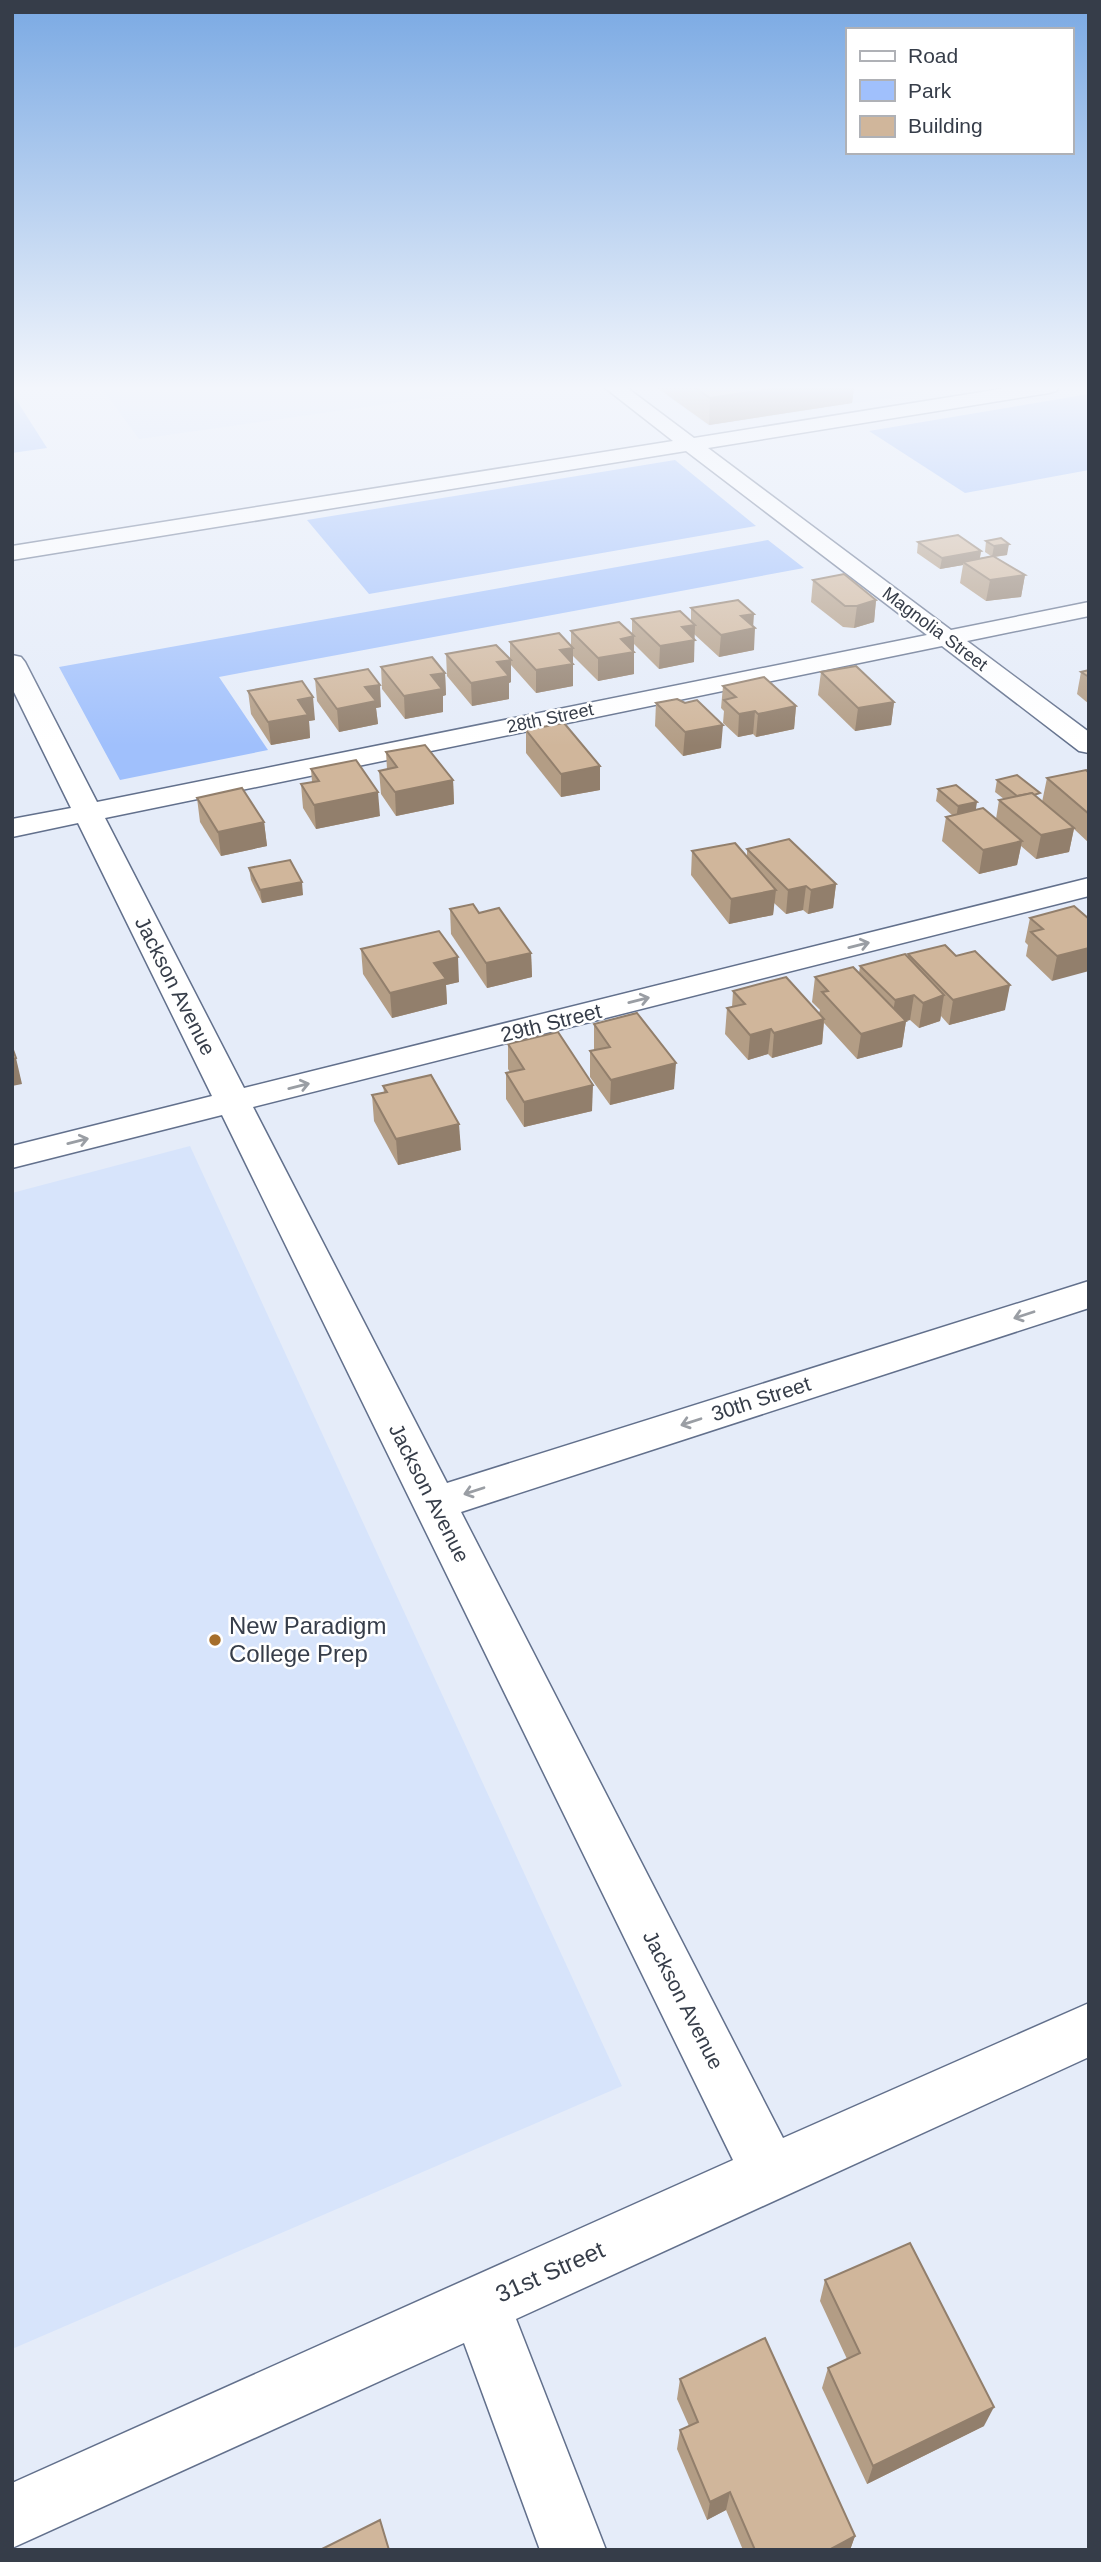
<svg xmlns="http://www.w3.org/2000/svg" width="1101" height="2562" font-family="Arial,sans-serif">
<rect width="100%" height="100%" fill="#e5ecf9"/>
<g fill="#d7e4fb">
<path d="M101,387h399v1l-361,51z"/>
<path d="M655,387h256l11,6 -214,33z"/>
<path d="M190,1146l432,940 -610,263v-1156z"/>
</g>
<g fill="#a0c0fc">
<path d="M12,393l35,55 -35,5z"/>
<path d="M1089,394v76l-124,23 -96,-62z"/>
<path d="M675,460l81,66 -387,68 -62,-74z"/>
<path d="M768,540l36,28 -585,109 49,73 -148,30 -61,-113z"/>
</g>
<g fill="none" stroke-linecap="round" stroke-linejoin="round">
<defs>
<path id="street" d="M604,387h22l68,51 319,-51h46l-3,4 -7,2 -341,55 243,182 138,-28v14l-122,25 122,91v21l-10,-2 -137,-105 -837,172 139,270 845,-210v18l-836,211 194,376 642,-202v27l-628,204 322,626 306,-135v54l-573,262 90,231h-66l-76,-207 -452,205v-65l721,-323 -511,-1045 -210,53v-22l200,-50 -134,-273 -66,14v-18l59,-11 -59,-120v-33l9,2 4,5 72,140 830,-167 -241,-184 -674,109v-14l661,-105z"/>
</defs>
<use href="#street" stroke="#62708c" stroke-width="3"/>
<use href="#street" fill="#fff" fill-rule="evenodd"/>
</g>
<g fill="#b39d85">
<path d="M656,387h198l-2,16 -143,22z"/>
<path d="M986,541l21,14 -12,2 30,18 -4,22 -35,4 -26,-18 3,-18 -23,4 -23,-16 1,-11 63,9 -1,7 11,-2 -6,-4z"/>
<path d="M813,580l63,20 -2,22 -20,6 -11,-1 -32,-25z"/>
<path d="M691,608l62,18 1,24 -35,7 -25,-23v28l-35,7 -25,-25v30l-36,7 -25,-25v30l-37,7 -25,-28v17l-2,1v16l-37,7 -25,-30 -1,-22 64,5v-17l61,3v-14l61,3v-15l59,2z"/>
<path d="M381,667l64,6 1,22 -3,1v16l-38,7 -23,-30z"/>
<path d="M1089,670v34l-12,-10 4,-22z"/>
<path d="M821,672l73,30 -3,23 -36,6 -37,-36z"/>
<path d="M315,679l66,28 -5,1 2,16 -39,8 -22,-31z"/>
<path d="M723,686l73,20 -2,23 -38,8 -3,-3 -15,3 -15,-14 1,-12 -3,-3z"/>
<path d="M248,691l67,29 -6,1 1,17 -39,7 -20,-31z"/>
<path d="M656,703l65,45 -38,8 -28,-30z"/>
<path d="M526,730l74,60 -39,7 -35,-44z"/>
<path d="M386,752l67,28 1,24 -58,12 -15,-22 -2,-23 8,-2z"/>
<path d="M311,769l69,47 -64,13 -13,-21 -2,-24 11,-2z"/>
<path d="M1089,773v70l-15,-14 -5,23 -33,7 -15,-13 -4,19 -38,9 -37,-33 4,-24 6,-2 -16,-14 2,-12 37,21 21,9 3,-19 5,-1 -9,-7 2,-12 41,18 4,4 5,-24z"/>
<path d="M197,798l67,24 3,24 -46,10 -21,-34z"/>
<path d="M747,849l89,35 -3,24 -25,6 -5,-4 -17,4 -12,-11 -1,12 -44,9 -38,-49 1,-24 55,5z"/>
<path d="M249,868l54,27 -41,8 -11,-23z"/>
<path d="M450,909l29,4 52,40 1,24 -45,11 -36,-54z"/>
<path d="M1030,918l59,1 -37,62 -26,-25 2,-11 -3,-3z"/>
<path d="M361,949l98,33 -13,3 1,19 -55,14 -29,-44z"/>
<path d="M908,954l97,56 -56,15 -8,-9 -1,5 -21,7 -9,-8 -4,1 -4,26 -45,12 -33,-36 -2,21 -50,14 -4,-4 -20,6 -23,-26 2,-26 5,-1 1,-16 86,22 1,-3 -8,-8 3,-25 44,-4 1,-7 48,-9z"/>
<path d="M594,1024l80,65 -64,16 -20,-28v-26h4z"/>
<path d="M508,1044l84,67 -68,16 -18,-28v-26l4,-1 -2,-3z"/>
<path d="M383,1086l78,64 -63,15 -24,-44 -2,-26 12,-3z"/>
<path d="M825,2280l159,146 -117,58 -45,-96 6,-20 19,-9 -27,-58z"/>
<path d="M680,2379l175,157 -5,14h-107l-17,-40 -19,10 -30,-71 3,-19 9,-4 -12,-27z"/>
</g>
<g fill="#927f6c">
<path d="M783,387h71l-2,16 -143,22 1,-27z"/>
<path d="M1009,544l-2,11 -15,2 2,-11z"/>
<path d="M981,551l-2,11h-16v3l-23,4 2,-11z"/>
<path d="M1025,575l-4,22 -35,4 4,-21z"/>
<path d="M876,600l-2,22 -20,6 3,-22z"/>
<path d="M754,614l-1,15 2,-1 -1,22 -35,7 2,-22 20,-19z"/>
<path d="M695,625l-1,37 -35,7 1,-23 22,-19z"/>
<path d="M634,636v38l-36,7v-23l23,-19z"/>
<path d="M573,648v38l-37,7v-23l24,-20z"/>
<path d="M511,660v22l-2,1v16l-37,7 -1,-23 26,-21z"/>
<path d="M445,673l1,22 -3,1v16l-38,7 -1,-23 27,-21z"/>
<path d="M380,685l1,22 -5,1 2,16 -39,8 -2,-23 28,-22z"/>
<path d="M313,697l2,23 -6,1 1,17 -39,7 -3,-23 30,-22z"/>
<path d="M894,702l-3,23 -36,6 3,-23z"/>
<path d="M796,706l-2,23 -38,8 2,-23z"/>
<path d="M755,711l-2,23 -15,3 1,-23z"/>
<path d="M723,725l-2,23 -38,8 2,-24z"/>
<path d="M600,766v24l-39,7v-23z"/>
<path d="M453,780l1,24 -58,12 -1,-24z"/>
<path d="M378,792l2,24 -64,13 -2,-24z"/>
<path d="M977,802l-2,13 -19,4 2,-13z"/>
<path d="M264,822l3,24 -46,10 -3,-24z"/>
<path d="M1074,828l-5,24 -33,7 5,-24z"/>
<path d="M1022,841l-5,24 -38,9 4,-24z"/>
<path d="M302,882l1,13 -41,8 -2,-13z"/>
<path d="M836,884l-3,24 -25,6 3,-24z"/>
<path d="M806,886l-3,24 -17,4 2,-24z"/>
<path d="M776,890l-3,25 -44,9 2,-25z"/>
<path d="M1089,948v23l-37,10 5,-25z"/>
<path d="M531,953l1,24 -45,11 -1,-25z"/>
<path d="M458,957l1,25 -13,3 1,19 -55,14 -2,-25 44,-30z"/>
<path d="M1010,985l-5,25 -56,15 4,-25z"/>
<path d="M914,995l-4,25 -19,5 4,-25z"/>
<path d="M944,995l-4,26 -21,7 4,-25z"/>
<path d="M824,1019l-2,25 -50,14 2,-25z"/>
<path d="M906,1021l-4,26 -45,12 4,-25z"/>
<path d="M771,1029l-3,25 -20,6 2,-25z"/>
<path d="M16,1058l6,26 -10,2v-27z"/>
<path d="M676,1063l-2,26 -64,16 1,-25z"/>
<path d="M593,1085l-1,26 -68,16v-25z"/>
<path d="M459,1124l2,26 -63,15 -2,-26z"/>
<path d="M994,2407l-10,19 -117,58 6,-18z"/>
<path d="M730,2492l-4,18 -19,10 3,-18z"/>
<path d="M855,2536l-5,14h-21z"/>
</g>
<g fill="#d0b69b" stroke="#927f6c" stroke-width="2">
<path d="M694,387h89l-73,11z"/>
<path d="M958,535l23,16 -39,7 -24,-16z"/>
<path d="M1001,538l8,6 -15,2 -8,-5z"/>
<path d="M993,556l32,19 -35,5 -27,-18z"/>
<path d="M844,574l32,26 -19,6h-12l-32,-26z"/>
<path d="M738,600l16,14 -13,2 14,12 -34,7 -30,-27z"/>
<path d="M680,611l15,14 -13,2 13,13 -35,6 -28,-27z"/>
<path d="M619,622l15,14 -13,3 13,13 -36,6 -27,-27z"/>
<path d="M559,633l14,15 -13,2 13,14 -37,6 -26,-28z"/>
<path d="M496,645l15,15 -14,2 12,14 -38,7 -25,-29z"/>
<path d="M432,657l13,16 -14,2 11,14 -38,7 -23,-29z"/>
<path d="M856,666l38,36 -36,6 -37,-36z"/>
<path d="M368,669l12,16 -15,2 11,14 -39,8 -22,-30z"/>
<path d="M1089,670v7l-8,-5z"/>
<path d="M764,677l32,29 -38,8 -3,-3 -16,3 -15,-14 12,-3 -13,-11z"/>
<path d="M302,681l11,16 -15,3 10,15 -40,7 -20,-31z"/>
<path d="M677,699l8,4 12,-3 26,25 -38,7 -29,-29z"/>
<path d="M564,723l36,43 -39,8 -35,-44z"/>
<path d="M425,745l28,35 -58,12 -16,-21 18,-4 -11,-15z"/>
<path d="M356,760l22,32 -64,13 -13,-21 18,-3 -8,-12z"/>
<path d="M1086,770l3,3v41l-42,-36z"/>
<path d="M1017,775l23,18 -6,2 -2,-2 -15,3 -20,-16z"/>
<path d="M956,785l21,17 -19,4 -20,-17z"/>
<path d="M242,788l22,34 -46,10 -21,-34z"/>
<path d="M1032,793l42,35 -33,7 -42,-35z"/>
<path d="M983,808l39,33 -39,9 -37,-33z"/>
<path d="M789,839l47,45 -25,6 -5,-4 -18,4 -41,-41z"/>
<path d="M735,843l41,47 -45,9 -39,-48z"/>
<path d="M290,860l12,22 -42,8 -11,-22z"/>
<path d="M473,904l6,9 20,-5 32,45 -45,10 -36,-54z"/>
<path d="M1074,906l15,13v29l-32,8 -26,-24 12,-3 -13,-11z"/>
<path d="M439,931l19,26 -24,6 12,16 -56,14 -29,-44z"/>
<path d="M945,945l11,11 19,-5 35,34 -57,15 -45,-46z"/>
<path d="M905,954l39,41 -21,8 -9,-8 -19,5 -35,-34z"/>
<path d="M853,967l53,54 -45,13 -39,-42 6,-1 -13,-14z"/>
<path d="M786,977l38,42 -50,14 -3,-4 -21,6 -23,-27 18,-4 -12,-13z"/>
<path d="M637,1013l39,50 -65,17 -21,-29 20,-4 -16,-23z"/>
<path d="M558,1032l35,53 -69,17 -18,-29 18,-4 -16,-25z"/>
<path d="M12,1047l4,11 -4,1z"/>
<path d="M431,1075l28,49 -63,15 -24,-44 15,-3 -4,-6z"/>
<path d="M910,2243l84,164 -121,59 -45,-98 32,-15 -35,-73z"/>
<path d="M765,2338l90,198 -26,14h-74l-25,-58 -20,10 -30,-72 18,-8 -18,-43z"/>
<path d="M380,2520l9,30h-69z"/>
</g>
<defs><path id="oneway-shaft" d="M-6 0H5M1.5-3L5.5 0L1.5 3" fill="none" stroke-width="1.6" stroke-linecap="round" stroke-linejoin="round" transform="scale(1.75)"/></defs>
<g stroke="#9a9ea4">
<use href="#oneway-shaft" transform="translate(859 945) rotate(-14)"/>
<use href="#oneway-shaft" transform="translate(639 1000) rotate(-14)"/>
<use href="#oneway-shaft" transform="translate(299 1086) rotate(-14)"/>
<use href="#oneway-shaft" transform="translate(78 1141) rotate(-14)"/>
<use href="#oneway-shaft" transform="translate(1024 1315) rotate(162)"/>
<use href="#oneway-shaft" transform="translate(691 1422) rotate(162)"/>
<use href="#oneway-shaft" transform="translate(474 1491) rotate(162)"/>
</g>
<linearGradient id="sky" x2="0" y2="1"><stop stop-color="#7aa9e3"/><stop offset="0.52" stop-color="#f3f6fc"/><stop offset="1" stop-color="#f3f6fc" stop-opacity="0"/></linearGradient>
<rect width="1101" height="746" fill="url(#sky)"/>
<circle fill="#a66e2b" stroke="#fff" stroke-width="2.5" cx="215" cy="1640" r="7"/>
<g text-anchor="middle" stroke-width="5" stroke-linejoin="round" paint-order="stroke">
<g font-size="18" fill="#363d49" stroke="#fff">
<text transform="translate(935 629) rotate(37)" y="6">Magnolia Street</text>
<text transform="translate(550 718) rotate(-12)" y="6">28th Street</text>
</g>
<g font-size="21" fill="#363d49" stroke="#fff">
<text transform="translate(175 986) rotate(63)" y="7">Jackson Avenue</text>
<text transform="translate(551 1023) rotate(-14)" y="7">29th Street</text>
<text transform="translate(761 1399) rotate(-18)" y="7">30th Street</text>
<text transform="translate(429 1493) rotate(63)" y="7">Jackson Avenue</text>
<text transform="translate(683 2000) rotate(63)" y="7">Jackson Avenue</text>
</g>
<g font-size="24" fill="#363d49" stroke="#fff" text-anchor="start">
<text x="229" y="1634">New Paradigm<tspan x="229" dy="28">College Prep</tspan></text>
</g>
<g font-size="24" fill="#363d49" stroke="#fff">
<text transform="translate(550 2272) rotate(-24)" y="8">31st Street</text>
</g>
</g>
<rect width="1101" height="2562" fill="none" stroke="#363d49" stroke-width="28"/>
<rect x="846" y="28" width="228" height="126" fill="#ffffff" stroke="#afb1b6" stroke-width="2"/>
<rect x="860" y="51" width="35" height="10" fill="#ffffff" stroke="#afb1b6" stroke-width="2"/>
<text x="908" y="63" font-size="21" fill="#363d49">Road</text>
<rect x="860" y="80" width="35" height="21" fill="#a0c0fc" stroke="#afb1b6" stroke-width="2"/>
<text x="908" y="98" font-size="21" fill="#363d49">Park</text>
<rect x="860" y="116" width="35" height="21" fill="#d0b69b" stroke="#afb1b6" stroke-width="2"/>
<text x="908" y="133" font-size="21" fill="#363d49">Building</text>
</svg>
